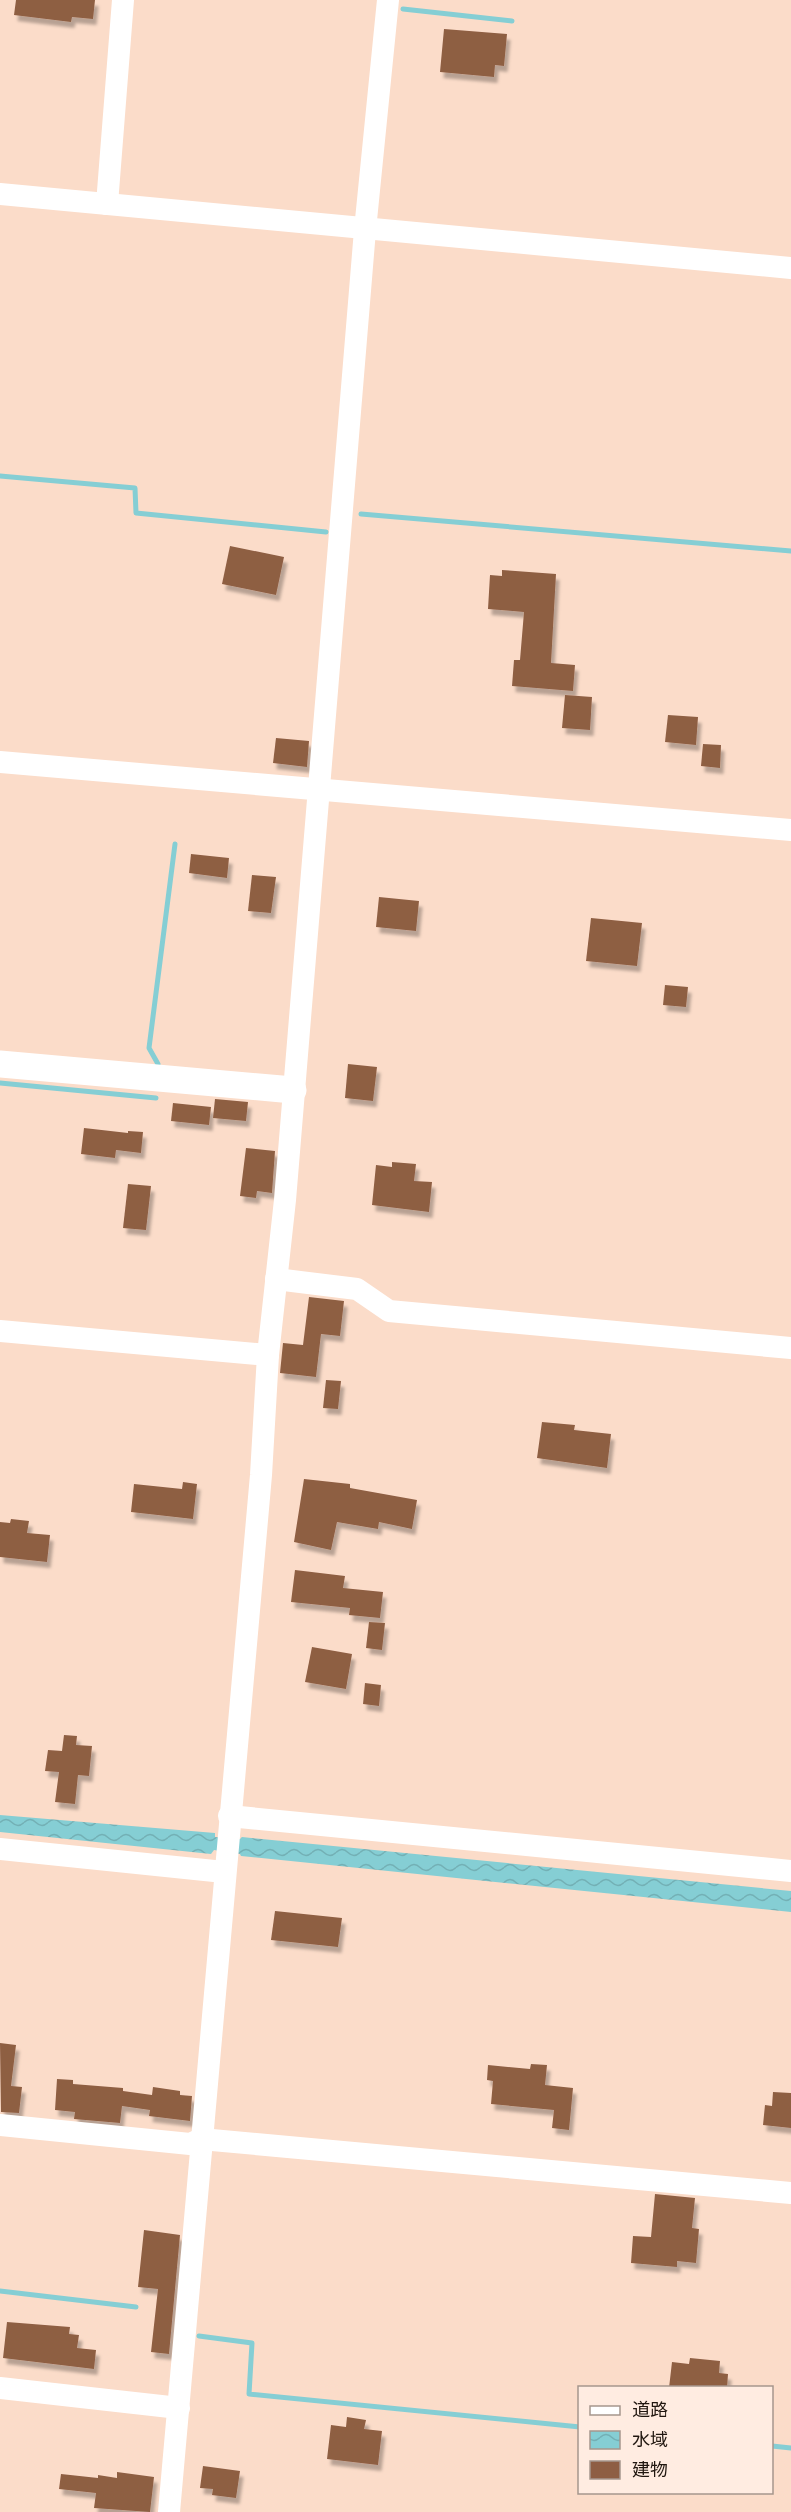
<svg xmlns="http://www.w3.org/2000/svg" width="791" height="2512" font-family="Inter,'Noto Sans JP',sans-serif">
<defs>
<pattern id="water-waves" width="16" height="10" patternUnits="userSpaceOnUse" patternTransform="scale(1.5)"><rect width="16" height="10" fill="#85ced4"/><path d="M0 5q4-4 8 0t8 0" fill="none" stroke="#73b0b5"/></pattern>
<filter id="shadow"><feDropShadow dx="3.5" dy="6" stdDeviation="1.5" flood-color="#0004"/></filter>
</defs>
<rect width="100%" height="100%" fill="#fbdcc9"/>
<path fill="url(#water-waves)" d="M0,1815l215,18v4l25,2 2,-2 549,54v21l-550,-56 -1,-2 -26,-4 -3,4 -211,-22z"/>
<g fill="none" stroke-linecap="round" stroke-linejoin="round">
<g stroke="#85ced4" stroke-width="5">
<path d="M403,9l109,12"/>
<path d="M0,476l135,12 1,25 190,19"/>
<path d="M361,514l430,37"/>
<path d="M158,1064l-9,-16 26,-204"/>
<path d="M0,1083l156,15"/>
<path d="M0,2291l136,16"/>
<path d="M199,2336l53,7 -3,51 331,33"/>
<path d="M772,2446l19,2"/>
</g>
</g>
<g fill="#8e5e43" filter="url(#shadow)">
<path d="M16,0h79l-2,19 -21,-2 -1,5 -57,-7z"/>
<path d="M444,29l63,5 -3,32 -9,-1 -1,12 -54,-5z"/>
<path d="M230,546l54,11 -8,38 -54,-11z"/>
<path d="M502,570l54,4 -5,89 24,2 -2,26 -61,-5 2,-26h6l4,-48 -36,-3 2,-34 12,1z"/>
<path d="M565,695l27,2 -2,33 -28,-2z"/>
<path d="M668,715l30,2 -2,28 -31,-3z"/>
<path d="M276,738l33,3 -2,26 -34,-4z"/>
<path d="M703,744l18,1 -1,23 -19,-2z"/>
<path d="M191,854l38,4 -2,20 -38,-5z"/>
<path d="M252,875l24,2 -5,36 -23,-2z"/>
<path d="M379,897l40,4 -3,30 -40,-4z"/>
<path d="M591,918l51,5 -5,43 -51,-5z"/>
<path d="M665,985l23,2 -2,20 -23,-2z"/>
<path d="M348,1064l29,3 -4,34 -28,-3z"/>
<path d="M215,1099l33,3 -2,19 -33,-3z"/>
<path d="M173,1103l38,4 -2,18 -38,-4z"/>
<path d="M84,1128l44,5v-2l15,1 -2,21 -25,-3 -1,8 -34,-4z"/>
<path d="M246,1148l29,3 -3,42 -15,-2 -1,7 -16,-2z"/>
<path d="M392,1162l24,2 -2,17 18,1 -3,30 -57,-7 4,-40 16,2z"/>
<path d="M128,1184l23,2 -5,44 -23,-2z"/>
<path d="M309,1297l35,4 -4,35 -19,-2 -5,43 -36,-4 3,-30 20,2z"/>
<path d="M326,1380l15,1 -3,28 -15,-1z"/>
<path d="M542,1422l33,3 -1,5 37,4 -4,34 -70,-10z"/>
<path d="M304,1479l46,5v4l67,12 -5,29 -33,-7 -1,7 -41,-7 -6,28 -37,-8z"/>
<path d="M183,1482l14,2 -4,35 -62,-7 3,-28 48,5z"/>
<path d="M11,1519l18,2 -2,12 23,2 -3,27 -47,-5v-35l10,1z"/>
<path d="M295,1570l50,6 -2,12 40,4 -3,26 -31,-3 1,-7 -59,-6z"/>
<path d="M369,1622l16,1 -3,27 -16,-2z"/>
<path d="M312,1647l40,7 -6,35 -41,-7z"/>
<path d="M365,1683l16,2 -2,21 -16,-2z"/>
<path d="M64,1735l13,1 -1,9 16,1 -3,30 -11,-1 -3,29 -20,-2 4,-30 -14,-1 3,-21 14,1z"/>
<path d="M275,1911l67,7 -4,29 -67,-7z"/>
<path d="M0,2043l16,2 -5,41 11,1 -3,26 -18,-1z"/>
<path d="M531,2064l16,1 -2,20 28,3 -4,42 -17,-2 2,-18 -63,-6 2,-23 -6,-1 1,-15 42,4z"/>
<path d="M57,2079l16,1v4l50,4v3l29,4 1,-8 27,4v4l12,1 -2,25 -41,-5 1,-6 -28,-4 -2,17 -46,-4 1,-7 -20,-2z"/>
<path d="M773,2092l18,1v35l-28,-3 2,-20 7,1z"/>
<path d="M655,2194l40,4 -3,30 7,1 -3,34 -19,-2v6l-46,-4 2,-27 18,1z"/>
<path d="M144,2230l36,5 -11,119 -18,-2 7,-63 -20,-2z"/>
<path d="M7,2322l63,5 -1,7 10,1 -2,13 19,2 -2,19 -91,-11z"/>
<path d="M690,2358l30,3 -1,12 9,1 -1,14h-58l3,-26 17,2z"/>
<path d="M347,2417l19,3 -2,9 18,2 -4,34 -51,-6 4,-34 15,2z"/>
<path d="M203,2466l37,5 -4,27 -24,-3 1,-6 -13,-1z"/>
<path d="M117,2472l37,5 -4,35 -56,-4 2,-15 -37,-4 2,-15 37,4v-3l19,3z"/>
</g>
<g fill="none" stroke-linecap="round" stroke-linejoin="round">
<g stroke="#fff" stroke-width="22">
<path d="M0,194l791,74"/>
<path d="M107,204l16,-204"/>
<path d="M0,762l791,68"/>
<path d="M276,1279l81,10 32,22 402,37"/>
<path d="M0,1331l268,24"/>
<path d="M229,1816l562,55"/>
<path d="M0,1849l224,23"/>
<path d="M0,2125l190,19 11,-5 590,54"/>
<path d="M0,2388l179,20"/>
<path d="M169,2512l92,-1037 7,-120 17,-155 80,-970 23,-230"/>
</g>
<path stroke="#fff" stroke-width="27" d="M0,1064l293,26"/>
</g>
<rect x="578" y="2386" width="195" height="108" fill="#ffece1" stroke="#a6968d" stroke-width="1.5"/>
<rect x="590" y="2406" width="30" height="9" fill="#ffffff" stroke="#a6968d" stroke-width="1.5"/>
<text x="632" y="2416" font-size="18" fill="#20160f">道路</text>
<rect x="590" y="2431" width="30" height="18" fill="url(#water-waves)" stroke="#a6968d" stroke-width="1.5"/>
<text x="632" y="2446" font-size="18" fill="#20160f">水域</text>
<rect x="590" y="2461" width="30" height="18" fill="#8e5e43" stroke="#a6968d" stroke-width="1.5"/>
<text x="632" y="2476" font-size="18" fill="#20160f">建物</text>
</svg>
